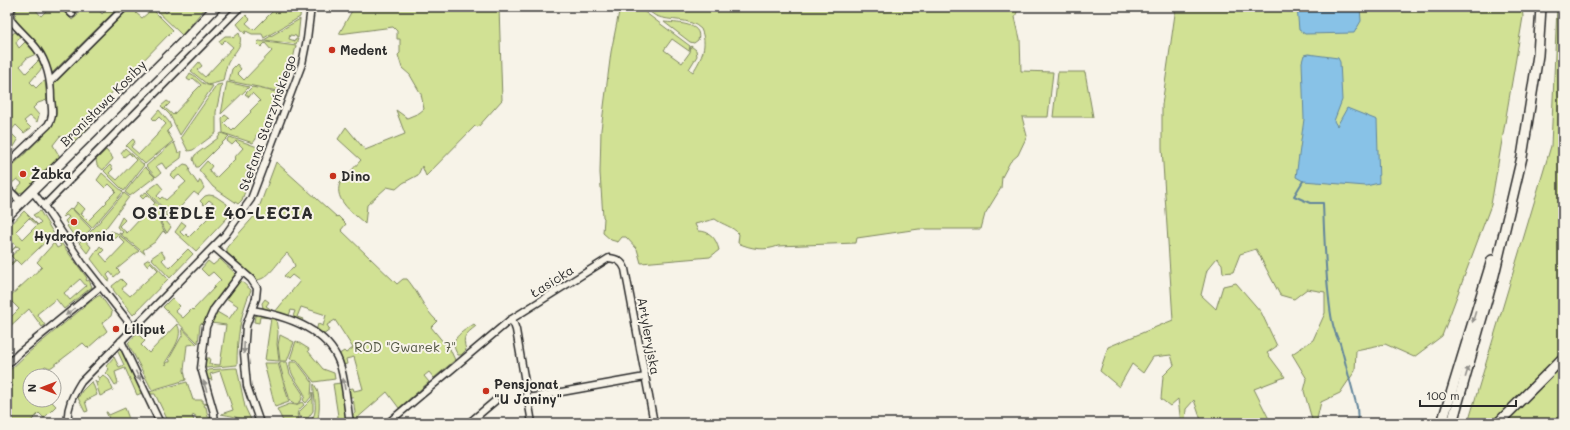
<svg xmlns="http://www.w3.org/2000/svg" width="1570" height="430" font-family="Mali,sans-serif">
<rect width="100%" height="100%" fill="#f7f3e8"/>
<filter id="ink" filterUnits="userSpaceOnUse"><feTurbulence type="fractalNoise" baseFrequency=".025" numOctaves="2"/><feDisplacementMap in="SourceGraphic" scale="8" xChannelSelector="R" yChannelSelector="G"/><feConvolveMatrix kernelMatrix="1 2 1 2 8 2 1 2 1" color-interpolation-filters="sRGB"/></filter>
<g filter="url(#ink)">
<g fill="#d1e194" stroke="#7e8660" fill-rule="evenodd">
<path d="M19,7h18l-2,2 6,7 9,-9h10l12,13 6,-5 -8,-8h3l-1,1 6,6 3,-3 -4,-4h20v1l5,6 6,-6 -1,-1h12l-67,66 -9,-21 -25,-28 -3,-6 1,-8z"/>
<path d="M129,7h13l-6,6 6,5 6,-5 -5,-6h7l23,23 -72,74 -1,4 -15,16 3,5 -14,14 -14,-7 -7,9 8,14 -22,22 -2,-2 -14,13 -5,1 -2,-3 6,-7 -5,-4 -6,5 -4,-4v-9c11,-11 48,-44 49,-57 1,-11 -5,-24 0,-34z"/>
<path d="M153,7h7l6,6 6,-6h34l-24,28z"/>
<path d="M275,7h26l-1,10 -36,21 -2,-4h-10l-6,-3 -1,3 -8,-10 9,-9 4,4 -4,4 8,7 19,-19 -1,-1z"/>
<path d="M354,7h145l3,93 -24,27 -3,-1 -49,50 -4,-10 -4,9 -15,8 -7,6 -9,-2 -20,18 -2,19c-10,-10 -32,-23 -25,-41l21,-23 -23,-21 8,-12 19,23 40,-16 -9,-24 11,8 12,-5 5,-4 -3,-15 -11,-19 -8,-7 -4,-13 2,-2v-14h-3v-8l-4,-4 -54,7z"/>
<path d="M620,7h18l52,39 -1,5 -17,-12 -8,11 18,13 8,-11 1,-6 5,4 1,6 -8,13 4,3c9,-14 15,-27 8,-43 -12,-12 -30,-7 -45,-13 -4,-2 -8,-6 -12,-9h375l-4,10 5,22 1,32 32,1 -5,45h-26l5,19 -9,19 -8,7 -8,15 -1,11 -16,26 -4,15h-62l-62,9 -1,5 -78,3c-13,5 -27,3 -40,-3l1,-9c-7,-8 -16,-9 -24,-15l-20,5 3,7c12,0 18,7 21,19l-9,7 -69,6 -4,-14 -11,-12h-4l-4,5 -7,-2 -8,-7 1,-15 -1,-1 -3,-44 1,-43 10,-78z"/>
<path d="M1176,7h346l1,10 -32,188 -49,131 -28,21 -29,-13 -29,6 -1,21 -15,22 -19,9 -5,21h-3l-9,-32 3,-12 -15,-25 21,-14 12,-27v-21l-18,-3 -13,10 -14,-4 -24,-46 -16,5 -7,18 -10,1 -1,-9 -5,-6 -10,12 -6,25 15,14 7,-23 13,-3 25,29 16,34 -10,7 18,24 -31,12 17,34h-69l-8,-23 -8,9 -1,14h-4l-3,-24 -8,7 -9,-7 2,-23 11,-11 -3,-10 -18,2 -10,16 -11,-9 -13,23 -19,-16 8,-24 65,-27 -11,-172v-43z"/>
<path d="M1557,7h6v416h-95l83,-277z"/>
<path d="M300,19l-2,19 -2,-1v-1l-6,-1 -1,4 6,2 1,-2h2l-2,5 -32,-4z"/>
<path d="M664,22c10,1 40,0 34,18l-4,3 -4,-1z"/>
<path d="M7,30l4,5 4,-3 5,4 -4,7 3,5 6,-6 11,12 -9,4 -7,8 6,7 14,-14 3,8 -13,15 6,6 5,-5 4,-2 2,19 -9,3 -5,5 6,7 -2,7 -7,-6 -6,5 7,7 -7,5 -8,-8 -6,7 8,8 -6,10 -5,-6v-101l5,-5 -5,-5z"/>
<path d="M239,33c6,14 -8,21 -12,32 -2,5 -3,11 -4,16l-15,4 -17,-14 8,-9 3,4 -5,4 8,7 28,-30 -8,-7 -4,4 -2,-3 6,-5h6l2,2z"/>
<path d="M259,41l37,5 -3,13 -11,33 -53,-11 3,-12 5,-5 4,5 -4,4 7,7 28,-29 -7,-8 -4,4 -4,-4z"/>
<path d="M1058,72h27l8,45h-40z"/>
<path d="M190,73c11,6 10,12 23,13l-33,49 -10,-20 -9,-9 6,-5 3,2 -5,5 8,7 18,-19v-1l10,-10 -8,-7 -3,3 -3,-2z"/>
<path d="M227,82l22,5 -28,27z"/>
<path d="M222,84l-6,28v21l-23,17 -5,1 -7,-14 36,-52z"/>
<path d="M252,87l29,6 -15,39h-2l-1,4 -7,-1v4l-3,4 -30,-10 -1,-15 3,-3 4,3 -5,5 8,8 19,-19 -1,-1 10,-10 -8,-8 -3,4 -4,-3z"/>
<path d="M159,110l10,12 2,5 -4,4 6,10 -28,23 -19,-18 7,-7 2,3 -4,5 8,7 18,-19v-1l9,-10 -7,-7 -4,4 -3,-3z"/>
<path d="M221,133l8,3 -31,31h-2l-3,-8 2,-4 23,-17z"/>
<path d="M230,137l30,11 -18,52 -4,4 -25,-17 -14,-17 8,-9 5,5 -3,4 7,8 19,-19 -1,-1 9,-10 -7,-7 -4,4 -5,-4z"/>
<path d="M174,142l4,11 4,-2 -1,7 -15,11 -4,-6 -6,3 5,7 -5,4 -10,-11z"/>
<path d="M125,148l19,17 -20,26 -20,-20 6,-6 3,4 -4,4 8,7 19,-20 -7,-7 -5,4 -3,-4z"/>
<path d="M106,150l6,7 1,2 -10,11 -6,-5 -1,-5z"/>
<path d="M276,162l61,55 1,-1 8,8 -5,6 56,54 6,-5h4c12,14 16,29 30,42l-6,6 13,16h5l1,6 5,11 -21,18 -5,-6 -5,4 5,6 -30,26 -12,-16 -32,28 -3,-5 3,-2 -2,-16h-5v-8l5,-1 1,3 9,-2 -9,-32 -8,2 1,5 -4,1 -5,-10 6,-4 2,2 7,-5 -18,-28 -8,5 3,5 -7,5 -7,-4 2,-7 5,2 3,-11 -25,-8 -4,10 6,2 -2,3 -9,-3 3,-8 -4,-1 -3,8 -14,-4 -11,-6 -1,-5 3,-4 4,3 -3,4 9,6 25,-31 -8,-6 -4,4 -4,-3c3,-4 7,-5 11,-10l-3,-7 -5,-6c-9,8 -19,28 -32,27l-28,-27v-6l30,-34z"/>
<path d="M184,164l4,1 2,3 -1,3 9,13 2,-4 4,8 -6,7 -4,-3 -19,21 3,3 -3,5 -3,-2 2,-2 -2,-2 -6,6 5,6 -4,6 -6,-10 7,-10 -21,-22 11,-8 5,6 -6,7 3,3 2,-2 4,3 20,-18 -7,-7 -5,4 -4,-4z"/>
<path d="M145,167l10,10 -25,19 -5,-4z"/>
<path d="M102,173l21,19 -31,36 -19,-19 5,-7 7,7 -4,5 7,7 19,-19 -1,-1 10,-10 -7,-7 -4,4 -8,-8z"/>
<path d="M146,192l20,21 -6,10 6,11 -3,-3 -8,11 -12,8 2,4 -26,-21 2,1 2,-2 -6,-5 5,-10 3,3 -6,6 8,7 28,-30 -8,-8 -4,4 -3,-3z"/>
<path d="M124,193l5,4 -27,36 -4,-2 -6,8 -2,-4 -5,5 6,7 -4,6 -8,-10 16,-16z"/>
<path d="M209,195l6,1 12,8 1,13 -32,34 -21,-19 7,-10 4,3 -6,7 4,4 2,-2 3,3 27,-27 -3,-4 1,-2 -5,-4 -5,5 -4,-4 5,-5z"/>
<path d="M71,208l20,21 -13,13 -11,-16 3,-3 4,4 4,-4 -6,-6 -5,7 -2,-3 4,-4 -3,-2 -2,2 -1,-1z"/>
<path d="M24,211l14,14 3,-3 -8,-7 7,-4 14,23 -33,31 -5,-5 -9,9v-3l8,-6 -4,-4 9,-8 -3,-2 -10,9 9,-9 -7,-8 -2,2v-11zM29,218l8,7 -14,14 -7,-8z"/>
<path d="M111,231l6,2 22,18 -22,18 3,3 -6,5 -4,-5 -3,3 3,5 -2,1 -17,-22 9,-13 4,4 -4,4 7,8 18,-19 -8,-8 -3,3 -5,-4z"/>
<path d="M59,240l28,38 -1,2 1,1 2,-1 3,7 -28,22 -8,-10 -19,15 8,11 -3,2 -13,-18 -22,20v-7l2,-3 -2,-4 3,3 9,-9 -8,-8 -4,4v-6l35,-32 -5,-5 17,-19 3,5 4,-2 -3,-5zM80,279l6,7 -16,14 -6,-7z"/>
<path d="M188,249l5,5 -23,24 -19,-20 10,-7 4,6 -3,3 7,8z"/>
<path d="M149,259l19,20 -35,36 -19,-24 -2,-5 9,-7 5,5 -4,5 8,7 28,-26 -8,-8 -3,4 -3,-4z"/>
<path d="M220,259l17,16 -33,50 -3,-2 -1,2 -2,18 -35,-36 9,-9 8,8 -5,5 8,7 9,-9 1,1 22,-23 -1,-1 7,-6 -8,-8 -5,4 -7,-7 7,-8 5,4z"/>
<path d="M240,280l11,10c-11,24 -14,49 -14,75l-31,3 -1,-2 1,-8h4l-1,6 11,1 6,-40 -15,-2 6,-11 12,7 9,-13 -12,-8z"/>
<path d="M100,295l12,17 -1,4 -9,7 5,8 -19,17 -5,-5 -30,23 -3,2 -5,-2 -10,10h-5v24h20l6,6 -12,12 -5,-5 -10,10h-22v-31l6,-6 -6,-6v-7l21,-20 67,-55z"/>
<path d="M258,314h6l12,5 2,13 -1,12 2,17 -14,-1 6,-42 -11,-1 -1,6 -5,-1 1,-6z"/>
<path d="M177,324c8,12 -6,28 -12,39l1,2 1,-3h3v-2l-1,-1 14,-25 -1,-6 15,16 -10,1 -3,25 2,10 -34,10 -24,-47 9,-10 8,8 -4,4 8,8z"/>
<path d="M474,324l2,2c-11,9 -14,10 -10,24l-5,5h-3c-11,-16 4,-23 16,-31z"/>
<path d="M280,335l14,7 -7,19h-7l-2,-16z"/>
<path d="M296,341l13,8 -1,2 15,18 11,4 1,6 -21,3 -17,-22 -7,-1z"/>
<path d="M120,350l4,3 18,40 -5,2 -12,-27 -10,4 3,11 -3,2 -5,-8 -4,-4 3,-4 -3,-3 8,-9 5,10 5,-2 -6,-13z"/>
<path d="M279,362h8l3,12 13,20 -2,7 -4,3 -5,-1 -2,-2z"/>
<path d="M290,362h7l15,20 -1,15 -5,6 -3,-3 2,-4c-4,-11 -17,-22 -15,-34z"/>
<path d="M264,363h14l11,39 -14,5z"/>
<path d="M233,368h4l8,39 7,15 -7,1c-5,-7 -16,-7 -24,-9l12,-4 -13,-39 -10,3 2,6 -5,-1 -1,-5 2,-4z"/>
<path d="M103,375l6,5 4,10 -13,6 -5,-16 2,3 3,-3 -3,-4 3,2z"/>
<path d="M92,381l5,14 -12,6 3,10 -3,1 -7,-14 4,-7z"/>
<path d="M187,382l6,18h10v3l6,1v1l-4,-1 -1,2 2,1 2,10 5,2v2l-3,-2 -2,3 2,1h-12l-3,-8 -3,1 3,7h-26l-14,-29h-5l-1,-2z"/>
<path d="M341,383l5,40h-10l2,-7 -5,-32z"/>
<path d="M314,384c7,9 6,28 3,39h-33l-7,-14 13,-5 6,1 6,-3 2,3c-5,4 -10,9 -4,15 24,6 12,-26 14,-36z"/>
<path d="M313,392v19l-5,7 -8,-1 -1,-5 13,-13z"/>
<path d="M125,408l4,11h-2l1,1v3h-17l-5,-11h1l2,3z"/>
</g>
<g fill="#88c2e7" stroke="#63869c">
<path d="M1297,7h63l1,14 -7,12 -49,1 -6,-4z"/>
<path d="M1308,54l30,4 2,4 2,38 -8,21 3,5 10,-18 30,12 2,63 -13,3 -63,-5 -7,-4 8,-58 -2,-57 2,-7z"/>
</g>
<g fill="none" stroke-linecap="round" stroke-linejoin="round">
<path stroke="#63869c" stroke-width="2" d="M1303,181l-9,15 16,7h13c1,29 2,58 5,87 2,18 3,37 12,53l17,64 1,16"/>
<defs>
<g id="street">
<path d="M65,7l7,7"/>
<path d="M51,81l74,-74"/>
<path d="M7,164l41,-39c6,-8 4,-16 3,-26 0,-18 -3,-35 -14,-50 -8,-11 -19,-19 -27,-30v-6l2,-6"/>
<path d="M7,188l14,14"/>
<path d="M32,191l12,15 38,57 52,66"/>
<path d="M44,206l196,-199"/>
<path d="M214,247l37,32 6,9 -1,10 -10,28 -2,27 3,33 13,37"/>
<path d="M252,310c35,6 79,20 89,58 5,18 6,37 9,55"/>
<path d="M510,320l4,4 2,6 16,93"/>
<path d="M121,341l39,82"/>
<path d="M7,365l12,-12 81,-66"/>
<path d="M528,398l117,-21"/>
<path d="M68,423c-2,-15 5,-28 13,-41l145,-148 25,-35 51,-135 5,-25 4,-32"/>
<path d="M215,423l-1,-10 -13,-45 5,-41 8,-18 28,-37"/>
<path d="M388,423l122,-103 99,-62c8,1 13,3 16,11l29,154"/>
<path d="M469,423l26,-22"/>
</g>
<g id="secondary">
<path d="M7,216l177,-175 32,-34"/>
<path d="M1442,423l50,-163"/>
<path d="M1452,423l42,-148 28,-118 16,-102 3,-48"/>
<path d="M1498,423l65,-65"/>
</g>
</defs>
<use href="#street" stroke="#2b2b2b" stroke-width="9"/>
<use href="#secondary" stroke="#2b2b2b" stroke-width="12"/>
<use href="#street" stroke="#f7f3e8" stroke-width="6"/>
<use href="#secondary" stroke="#f7f3e8" stroke-width="9"/>
</g>
<defs><path id="oneway-solid" d="M-6-.8H1V-3.2L6.5 0L1 3.2V.8H-6Z"/></defs>
<g fill="#918f8a">
<use href="#oneway-solid" transform="translate(70 312) rotate(141)"/>
<use href="#oneway-solid" transform="translate(1474 317) rotate(107)"/>
<use href="#oneway-solid" transform="translate(244 348) rotate(92)"/>
<use href="#oneway-solid" transform="translate(1467 372) rotate(-73)"/>
<use href="#oneway-solid" transform="translate(138 376) rotate(64)"/>
<use href="#oneway-solid" transform="translate(344 384) rotate(-99)"/>
<use href="#oneway-solid" transform="translate(205 386) rotate(-108)"/>
</g>
</g>
<g fill="#c8321e" stroke="#f7f3e8" stroke-width="1.5">
<circle cx="332" cy="50" r="4"/>
<circle cx="23" cy="174" r="4"/>
<circle cx="333" cy="176" r="4"/>
<circle cx="74" cy="222" r="4"/>
<circle cx="116" cy="329" r="4"/>
<circle cx="486" cy="391" r="4"/>
</g>
<g text-anchor="middle" stroke-width="4" stroke-linejoin="round" paint-order="stroke">
<g font-size="13" font-weight="bold" fill="#2b2b2b" stroke="#f7f3e8" text-anchor="start">
<text x="340" y="55">Medent</text>
<text x="31" y="179">Żabka</text>
<text x="341" y="181">Dino</text>
<text x="74" y="241" text-anchor="middle">Hydrofornia</text>
<text x="124" y="334">Liliput</text>
<text x="494" y="389">Pensjonat<tspan x="494" dy="15">"U Janiny"</tspan></text>
</g>
<g font-size="13" fill="#2b2b2b" stroke="#f7f3e8">
<text transform="translate(103 103) rotate(-45)" y="5">Bronisława Kosiby</text>
<text transform="translate(267 123) rotate(-70)" y="5">Stefana Starzyńskiego</text>
<text transform="translate(552 281) rotate(-32)" y="5">Łasicka</text>
<text transform="translate(649 336) rotate(80)" y="5">Artyleryjska</text>
</g>
<g font-size="13" fill="#545845" stroke="#f7f3e8">
<text x="405" y="352">ROD "Gwarek 7"</text>
</g>
<g font-size="17" font-weight="bold" letter-spacing="1" fill="#2b2b2b" stroke="#f7f3e8">
<text x="223" y="219">OSIEDLE 40-LECIA</text>
</g>
</g>
<rect width="1570" height="430" fill="none" stroke="#f7f3e8" stroke-width="24"/>
<rect x="12" y="12" width="1546" height="406" fill="none" stroke="#2b2b2b" stroke-width="1.5" filter="url(#ink)"/>
<g transform="translate(42 388) rotate(270)"><circle r="19" fill="#f7f3e8" stroke="#a5a39c"/>
<path d="M0-3L7 15L0 10L-7 15Z" fill="#c8321e"/>
<text y="-6" font-size="11" font-weight="bold" text-anchor="middle" fill="#2b2b2b">N</text>
</g>
<path d="M1420 400v6h96v-6" fill="none" stroke="#2b2b2b" stroke-width="2"/>
<text x="1426" y="400" font-size="12" fill="#2b2b2b" stroke="#f7f3e8" stroke-width="3" paint-order="stroke">100 m</text>
</svg>
